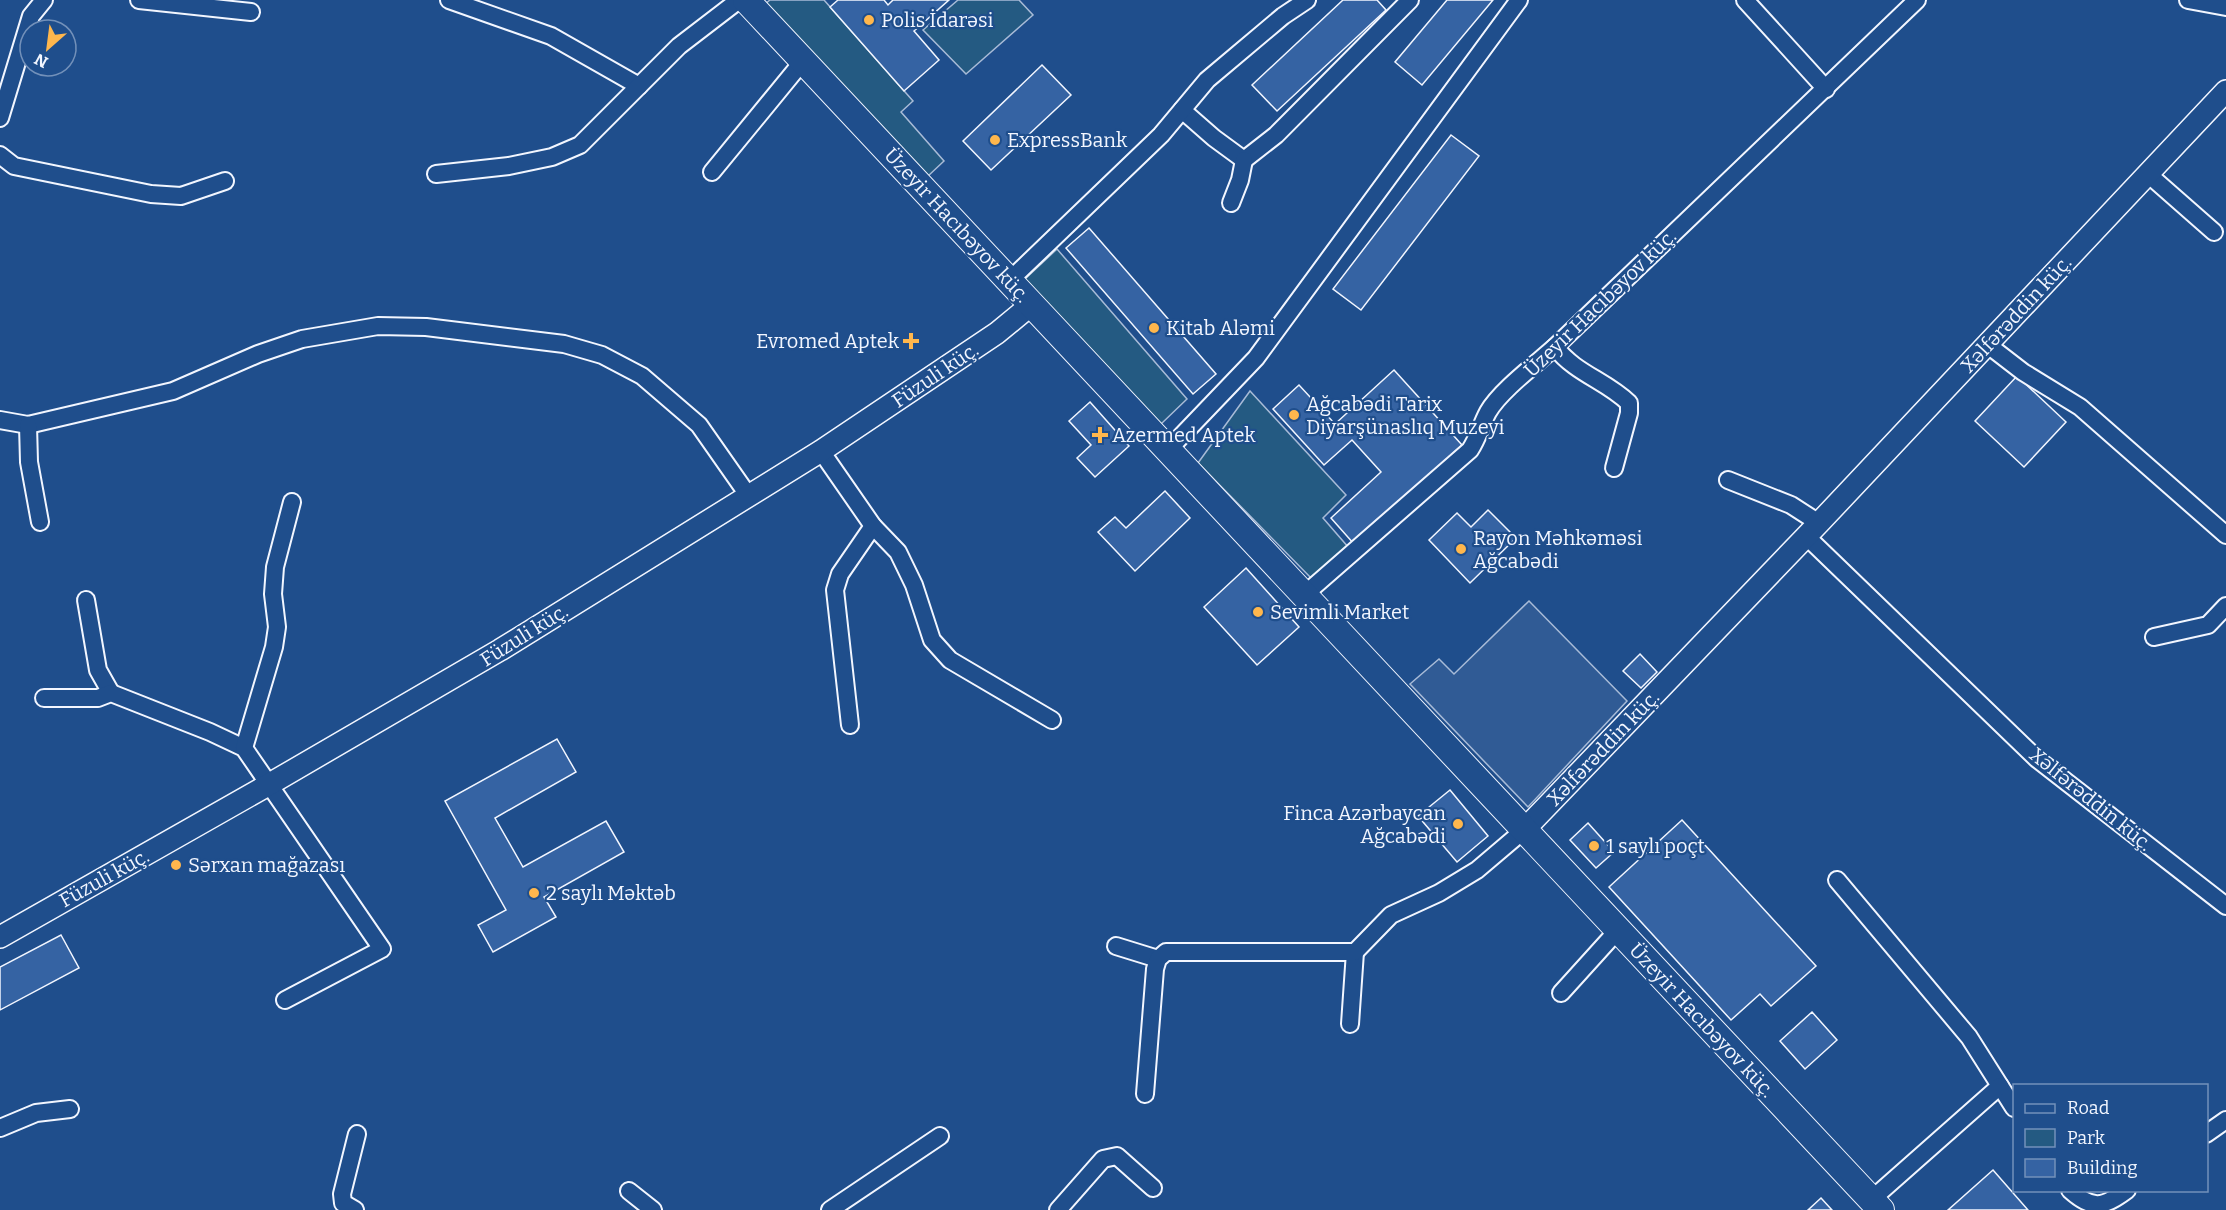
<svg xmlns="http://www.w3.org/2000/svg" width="2226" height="1210" font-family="Bitter,serif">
<rect width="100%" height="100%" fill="#1f4e8c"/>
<g fill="#245a82" stroke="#a8bbd7" stroke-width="1.5">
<path d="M770,0h54l89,101 -12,11 43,49 -17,16 -162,-173z"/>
<path d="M958,0h61l14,15 -67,59 -43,-44z"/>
<path d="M1057,249l130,150 -26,25 -136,-145z"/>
<path d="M1250,391l96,104 -23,23 26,30 -36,32 -115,-117z"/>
</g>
<path fill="#305b95" stroke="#a8bbd7" stroke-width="1.5" d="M1529,601l98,100 -99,106 -118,-123 29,-25 15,15z"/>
<g fill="#3563a3" stroke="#f2f6ff" stroke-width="1.5">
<path d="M838,0h46l4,5 5,-5h56l-35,31 25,29 -35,31 -74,-84z"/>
<path d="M1343,0h34l9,10 -109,101 -25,-26z"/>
<path d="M1447,0h46l-71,85 -27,-23z"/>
<path d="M1042,65l29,30 -80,75 -28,-29z"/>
<path d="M1451,135l28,21 -118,154 -28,-21z"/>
<path d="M1089,228l127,146 -23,20 -127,-146z"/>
<path d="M1394,370l68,75 -108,99 -23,-26 50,-46 -29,-32 -28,25 -51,-56 26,-24 36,39z"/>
<path d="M2017,376l49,46 -42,45 -49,-46z"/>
<path d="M1090,402l39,44 -34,31 -18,-19 14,-13 -22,-24z"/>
<path d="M1165,491l25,27 -55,53 -37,-39 17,-15 11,11z"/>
<path d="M1488,510l28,28 -46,45 -41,-43 28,-27 14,14z"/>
<path d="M1246,568l53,59 -42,38 -53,-58z"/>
<path d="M1640,654l17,18 -16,16 -18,-17z"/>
<path d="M557,739l19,33 -81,46 28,49 83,-46 18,31 -80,45 12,20 -63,35 -15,-27 28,-15 -61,-109z"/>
<path d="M1450,790l38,46 -31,26 -39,-46z"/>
<path d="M1682,820l134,146 -45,40 -11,-12 -29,26 -122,-133z"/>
<path d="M1588,823l26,29 -18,16 -26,-28z"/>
<path d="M61,935l18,33 -79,42v-43z"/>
<path d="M1812,1012l25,28 -32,29 -25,-28z"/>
<path d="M1993,1170l35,40h-80z"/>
<path d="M1821,1198l11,12h-24z"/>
</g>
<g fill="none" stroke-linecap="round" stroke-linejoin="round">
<defs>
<g id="minor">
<path d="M139,0l112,12"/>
<path d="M449,0l102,36 88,50"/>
<path d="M1745,0l81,89"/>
<path d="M2188,0l38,7"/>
<path d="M1182,110l32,28 30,22 32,-25 134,-135"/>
<path d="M0,118l31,-102 13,-16"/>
<path d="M0,155l14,11 137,28 30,2 44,-15"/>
<path d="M712,172l91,-111"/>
<path d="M436,174l73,-8 43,-9 28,-12 99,-99 60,-46"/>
<path d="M2148,174l66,58"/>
<path d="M1231,203l9,-23 4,-20"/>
<path d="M1009,281l152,-146 46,-55 76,-64 24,-16"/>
<path d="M1988,345l35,27 57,35 146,128"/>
<path d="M1555,347c21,27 50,33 74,56v10l-15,55"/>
<path d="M0,420l28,5 145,-34 85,-37 44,-15 76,-13 48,1 138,17 38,11 40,21 57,49 49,70"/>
<path d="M28,425l1,37 11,60"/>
<path d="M1168,450l88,-92 263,-358"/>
<path d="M821,451l52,75 25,26 16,33 18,55 18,20 102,60"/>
<path d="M1728,480l63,25 28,18"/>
<path d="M1806,536l231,223 189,147"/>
<path d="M1304,595l166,-145c8,-12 11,-25 18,-38 12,-21 48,-48 67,-65l362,-347"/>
<path d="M86,600l12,70 13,23"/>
<path d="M2154,637l54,-12 18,-19"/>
<path d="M44,698h54l13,-5 99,39 34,16 138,201 -97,51"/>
<path d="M850,725l-15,-135 5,-16 33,-48"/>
<path d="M244,748l30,-101 3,-20 -4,-33 2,-27 17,-65"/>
<path d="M1837,880l132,157 45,71"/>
<path d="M1116,946l42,13"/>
<path d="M1561,993l57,-63"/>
<path d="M1350,1024l5,-72"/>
<path d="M1145,1094l10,-125 3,-10 8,-7h189l36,-37 48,-22 38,-23 47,-40"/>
<path d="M0,1128l36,-15 34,-4"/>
<path d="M2206,1134l20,-14"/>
<path d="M2070,1190c22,20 33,18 57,0"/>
<path d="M629,1191l24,19"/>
<path d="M1871,1200l129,-114"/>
<path d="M355,1210l-12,-7 -1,-9 15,-60"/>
<path d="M830,1210l110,-74"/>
<path d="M1058,1210l45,-51 14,-3 36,32"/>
</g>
<g id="tertiary">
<path d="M1524,830l295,-307 407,-432"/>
<path d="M0,937l268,-152 232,-135 321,-199 176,-118 34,-28"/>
</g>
<path id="primary" d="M746,0l1135,1210"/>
</defs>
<use href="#minor" stroke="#f2f6ff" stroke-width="20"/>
<use href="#tertiary" stroke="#f2f6ff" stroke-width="24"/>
<use href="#primary" stroke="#f2f6ff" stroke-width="28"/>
<use href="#minor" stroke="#1f4e8c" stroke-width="16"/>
<use href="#tertiary" stroke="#1f4e8c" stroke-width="21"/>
<use href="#primary" stroke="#1f4e8c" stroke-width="26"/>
</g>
<g fill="#ffb74d" stroke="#1f4e8c" stroke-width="2">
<circle cx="869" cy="20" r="6"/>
<circle cx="995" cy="140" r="6"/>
<circle cx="1154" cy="328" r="6"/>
<path d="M908 332h6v6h6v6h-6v6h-6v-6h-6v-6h6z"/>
<circle cx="1294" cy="415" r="6"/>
<path d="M1097 426h6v6h6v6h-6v6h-6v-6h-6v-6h6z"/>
<circle cx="1461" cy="549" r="6"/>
<circle cx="1258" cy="612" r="6"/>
<circle cx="1458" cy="824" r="6"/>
<circle cx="1594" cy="846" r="6"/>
<circle cx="176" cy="865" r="6"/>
<circle cx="534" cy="893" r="6"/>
</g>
<g text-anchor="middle" stroke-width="4.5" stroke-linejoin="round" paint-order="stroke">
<g font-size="20" fill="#f2f6ff" stroke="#1f4e8c" text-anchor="start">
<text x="881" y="27">Polis İdarəsi</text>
<text x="1007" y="147">ExpressBank</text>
<text x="1166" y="335">Kitab Aləmi</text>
<text x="899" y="348" text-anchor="end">Evromed Aptek</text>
<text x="1306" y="411">Ağcabədi Tarix<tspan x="1306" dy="23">Diyarşünaslıq Muzeyi</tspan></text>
<text x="1112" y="442">Azermed Aptek</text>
<text x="1473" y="545">Rayon Məhkəməsi<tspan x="1473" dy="23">Ağcabədi</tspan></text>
<text x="1270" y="619">Sevimli Market</text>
<text x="1446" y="820" text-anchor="end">Finca Azərbaycan<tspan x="1446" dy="23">Ağcabədi</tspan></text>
<text x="1606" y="853">1 saylı poçt</text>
<text x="188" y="872">Sərxan mağazası</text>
<text x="546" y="900">2 saylı Məktəb</text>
</g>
<g font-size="20" fill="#f2f6ff" stroke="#1f4e8c">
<text transform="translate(957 225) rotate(47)" y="7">Üzeyir Hacıbəyov küç.</text>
<text transform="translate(1600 303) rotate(-44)" y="7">Üzeyir Hacıbəyov küç.</text>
<text transform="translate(2016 314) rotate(-47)" y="7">Xəlfərəddin küç.</text>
<text transform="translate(935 375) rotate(-34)" y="7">Füzuli küç.</text>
<text transform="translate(524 635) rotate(-32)" y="7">Füzuli küç.</text>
<text transform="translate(1603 748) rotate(-46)" y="7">Xəlfərəddin küç.</text>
<text transform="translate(2091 799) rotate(39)" y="7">Xəlfərəddin küç.</text>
<text transform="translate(104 878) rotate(-29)" y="7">Füzuli küç.</text>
<text transform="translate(1702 1020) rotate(47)" y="7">Üzeyir Hacıbəyov küç.</text>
</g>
</g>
<rect x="2013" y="1084" width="195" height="108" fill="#1f4e8c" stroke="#7391ba" stroke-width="1.5"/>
<rect x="2025" y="1104" width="30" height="9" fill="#1f4e8c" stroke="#7391ba" stroke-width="1.5"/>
<text x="2067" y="1114" font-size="18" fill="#f2f6ff">Road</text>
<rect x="2025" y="1129" width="30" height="18" fill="#245a82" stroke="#7391ba" stroke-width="1.5"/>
<text x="2067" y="1144" font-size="18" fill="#f2f6ff">Park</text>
<rect x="2025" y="1159" width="30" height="18" fill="#3563a3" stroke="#7391ba" stroke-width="1.5"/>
<text x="2067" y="1174" font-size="18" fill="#f2f6ff">Building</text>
<g transform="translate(48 48) rotate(208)"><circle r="28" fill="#1f4e8c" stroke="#7391ba" stroke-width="1.5"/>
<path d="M0-4.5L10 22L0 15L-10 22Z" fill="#ffb74d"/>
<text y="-9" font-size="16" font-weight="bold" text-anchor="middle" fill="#f2f6ff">N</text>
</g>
</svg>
